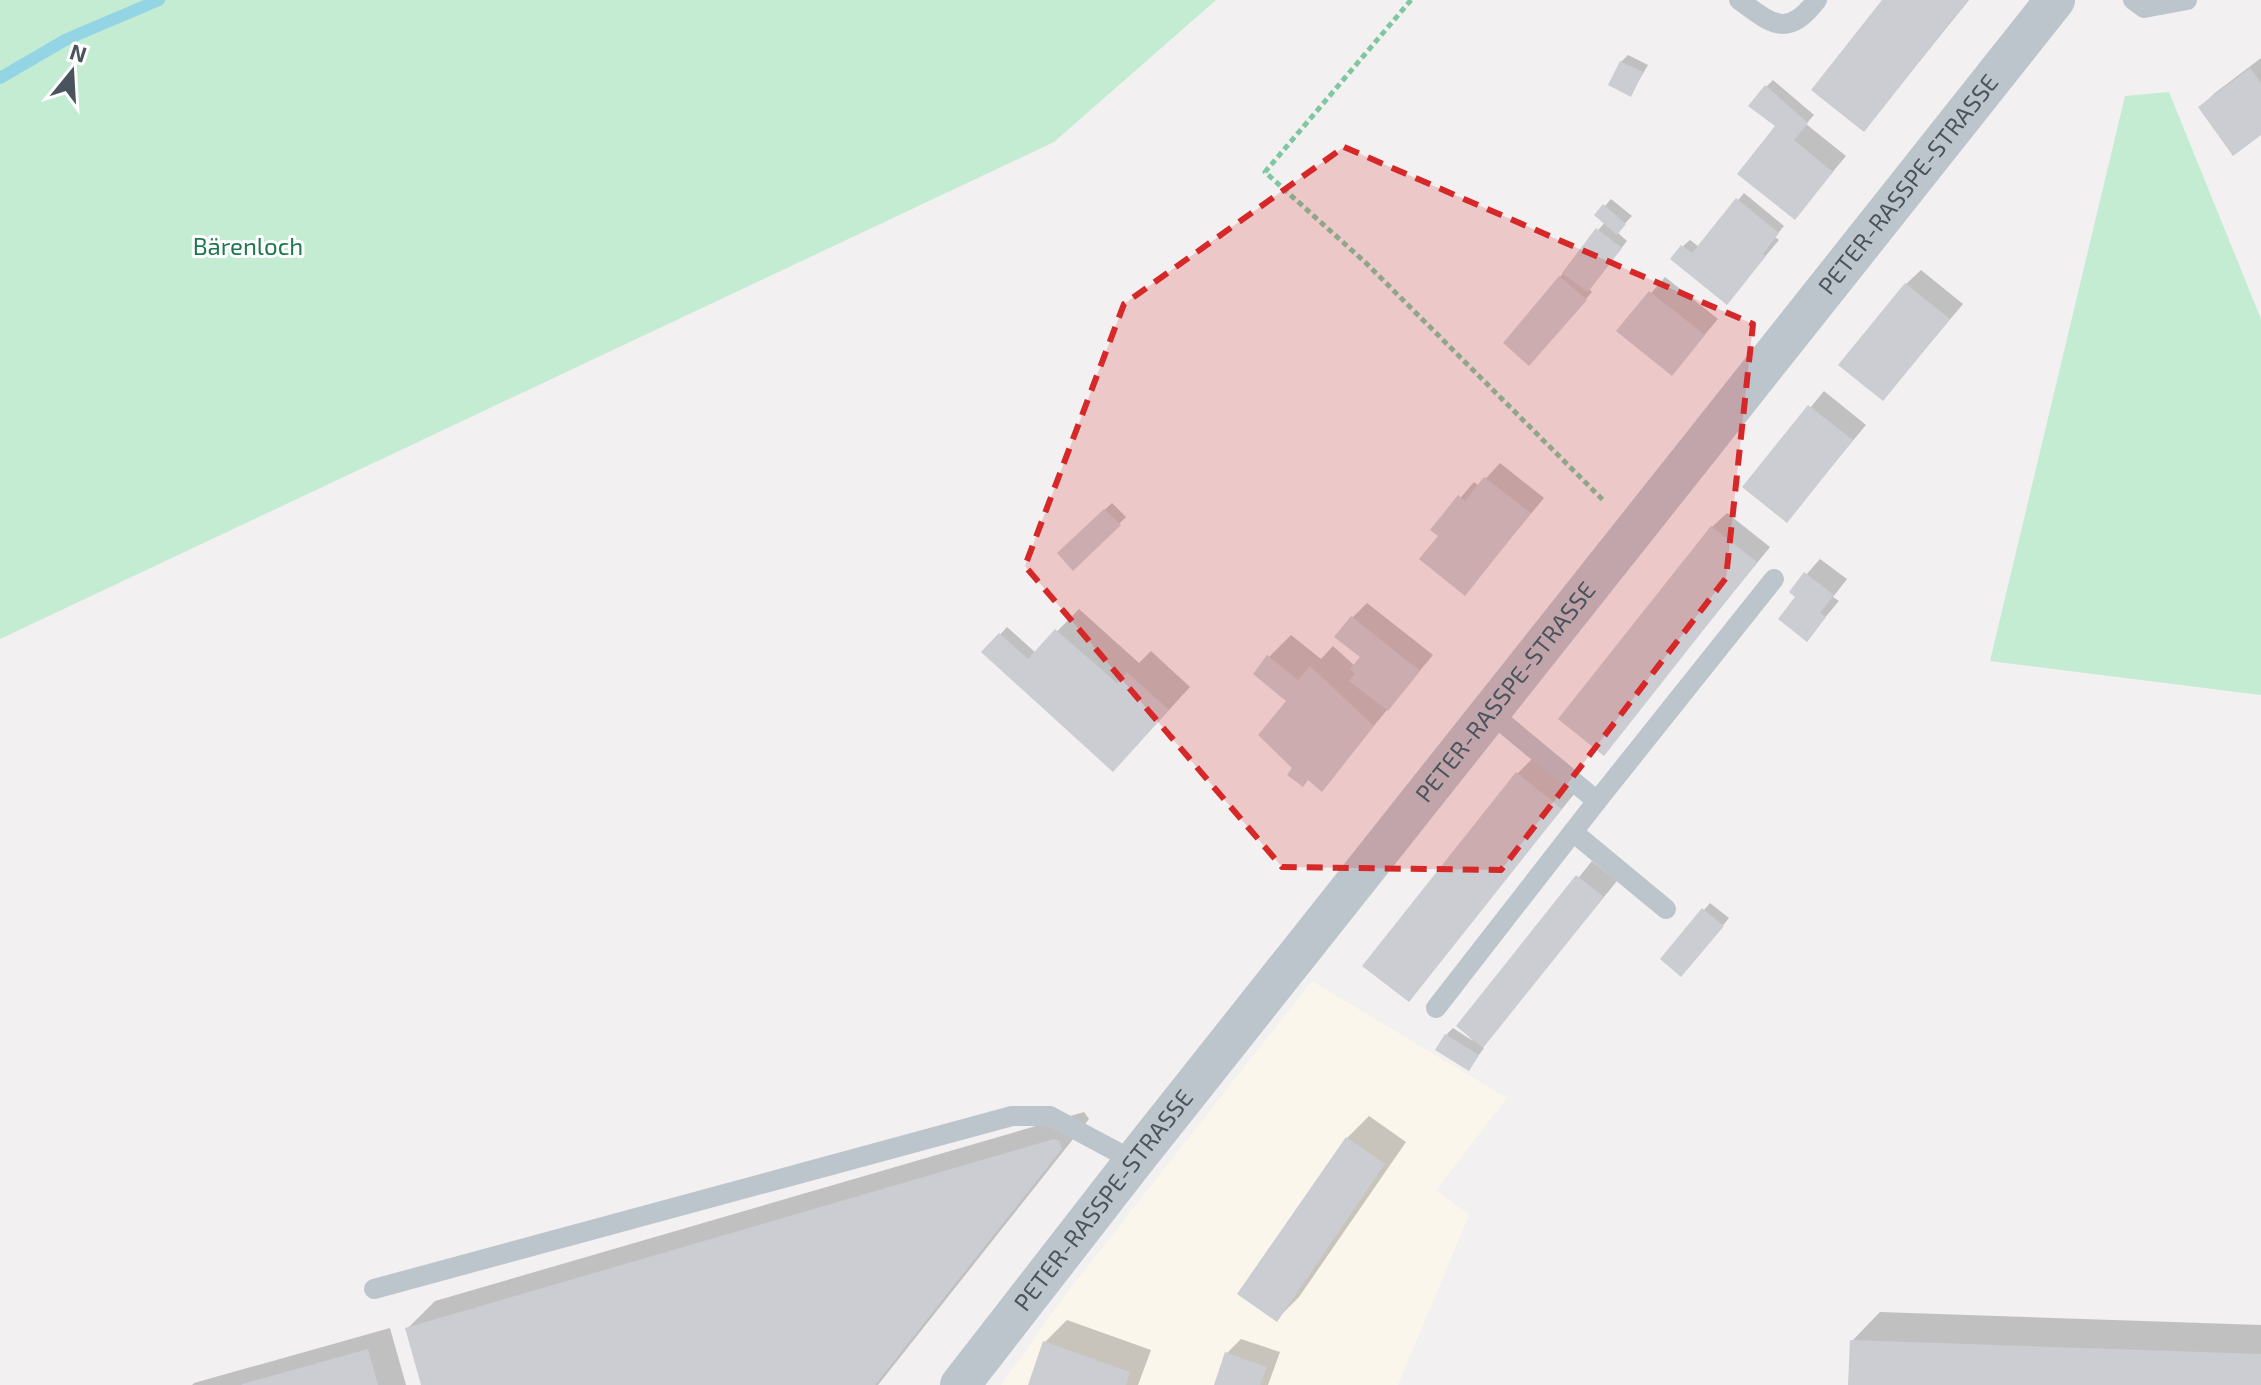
<svg xmlns="http://www.w3.org/2000/svg" width="2261" height="1385" font-family="'Exo 2',sans-serif">
<rect width="100%" height="100%" fill="#f2f0f0"/>
<path fill="#fbf6ec" d="M1312,981l195,117 -71,92 33,25 -71,170h-397l64,-90z"/>
<g fill="#c3ecd2">
<path d="M0,0h1216l-162,142 -1054,497z"/>
<path d="M2169,92l92,227v376l-271,-34 135,-565z"/>
</g>
<g fill="#0003">
<path d="M1885,0h84l-105,130z"/>
<path d="M1628,55l20,10 -17,29 -10,-32z"/>
<path d="M2261,58v74l-61,-25 15,-14z"/>
<path d="M1773,80l41,35 -8,9 40,32 -51,61 -17,-91 -12,-39z"/>
<path d="M1744,193l40,33 -9,11 4,3 -52,62 -44,-56 7,-6 9,7z"/>
<path d="M1611,199l21,17 -15,16 10,9 -38,48 3,3 -49,56 17,-71 45,-55v-16z"/>
<path d="M1921,270l42,34 -80,95 23,-115z"/>
<path d="M1665,277l53,42 -46,54 -53,-42z"/>
<path d="M1824,391l42,34 -79,95 -42,-33z"/>
<path d="M1500,463l44,35 -79,95 -24,-58 -8,-5 41,-48 5,4z"/>
<path d="M1112,503l14,14 -53,51 -13,-15z"/>
<path d="M1727,513l43,34 -167,206 109,-226z"/>
<path d="M1820,559l27,20 -14,18 6,4 -32,38 -9,-42 -7,-5z"/>
<path d="M1367,603l66,52 -112,134 -26,-21 -6,-68 -20,-43 22,-22 30,24 12,-13 22,20 7,-9 -10,-39z"/>
<path d="M1079,609l60,54 12,-12 39,36 -56,61 -150,-96 23,-25 29,26z"/>
<path d="M1532,759l43,34 -167,206 109,-225z"/>
<path d="M1592,861l25,20 -135,165 2,2 -15,20 -23,-33 7,-7 20,13 -14,-15z"/>
<path d="M1710,903l19,15 -41,50 16,-58z"/>
<path d="M1084,1112l5,7 -211,266h-455l-16,-56 28,-28z"/>
<path d="M1369,1116l37,26 -107,155 -22,22 70,-181z"/>
<path d="M1880,1312l381,13v60h-411l2,-44z"/>
<path d="M1067,1320l84,30 -13,35h-108l15,-43z"/>
<path d="M390,1328l16,57h-214l2,-2z"/>
<path d="M1241,1339l39,13 -12,33h-52l11,-32z"/>
</g>
<g fill="none" stroke-linecap="round" stroke-linejoin="round">
<path stroke="#94d5e5" stroke-width="12" d="M0,78l67,-39 92,-39"/>
</g>
<g fill="#cbcdd2">
<path d="M1882,0h86l-104,132 -53,-42z"/>
<path d="M1620,61l23,11 -12,25 -23,-12z"/>
<path d="M2250,68l11,15v52l-28,21 -35,-49z"/>
<path d="M1765,85l43,38 -14,17 39,32 -38,48 -58,-46 38,-48 -27,-20z"/>
<path d="M1736,198l43,35 -16,21 3,2 -39,49 -57,-46 11,-14 11,8z"/>
<path d="M1603,204l23,20 -9,11 -23,-20z"/>
<path d="M1596,228l26,20 -34,44 -26,-19z"/>
<path d="M1559,276l28,24 -58,66 -26,-23z"/>
<path d="M1905,283l45,36 -67,82 -45,-36z"/>
<path d="M1649,291l56,44 -33,41 -56,-45z"/>
<path d="M1808,405l45,35 -66,83 -45,-36z"/>
<path d="M1484,477l47,36 -66,83 -46,-37 19,-23 -8,-6 28,-35 7,6z"/>
<path d="M1104,509l17,16 -48,46 -16,-18z"/>
<path d="M1711,526l46,36 -153,194 -46,-37z"/>
<path d="M1804,572l30,23 -14,18 6,4 -19,25 -29,-23 17,-22 -6,-5z"/>
<path d="M1351,616l69,55 -32,40 -39,-30 6,-7 -5,-5 10,-12 -26,-20z"/>
<path d="M1055,629l62,54 10,-11 42,38 -56,62 -132,-120 18,-19 29,26z"/>
<path d="M1267,655l31,25 12,-14 64,60 -52,66 -14,-12 -5,7 -16,-12 5,-7 -34,-33 28,-34 -33,-27z"/>
<path d="M1516,772l46,37 -153,193 -47,-36z"/>
<path d="M1576,875l28,22 -121,151 -27,-22z"/>
<path d="M1702,908l22,18 -43,51 -21,-18z"/>
<path d="M1445,1034l34,21 -10,16 -34,-21z"/>
<path d="M1346,1137l39,27 -108,158 -40,-28z"/>
<path d="M1054,1139l5,2 3,8 -187,236h-454l-16,-57z"/>
<path d="M1850,1340l411,14v31h-413z"/>
<path d="M1043,1341l87,31 -4,13h-98z"/>
<path d="M368,1349l10,36h-136v-1z"/>
<path d="M1225,1352l42,15 -7,18h-46z"/>
</g>
<g fill="none" stroke-linecap="round" stroke-linejoin="round">
<path stroke="#7ec7a2" stroke-width="5" stroke-dasharray="6 4" stroke-linecap="butt" d="M1411,0l-146,172 101,91 239,239"/>
<g stroke="#bdc5cc" stroke-width="20">
<path d="M1739,0c33,24 48,39 78,0"/>
<path d="M2133,0l11,8 43,-8"/>
<path d="M1491,713l106,88 177,-222"/>
<path d="M1573,832l93,77"/>
<path d="M1436,1008l161,-207"/>
<path d="M374,1289l638,-173h38l84,45"/>
</g>
<path stroke="#bdc5cc" stroke-width="40" id="s1" d="M960,1385l174,-224 921,-1161"/>
</g>
<path fill="#d62828" fill-opacity="0.2" stroke="#d62828" stroke-width="6" stroke-dasharray="16 10" stroke-linejoin="round" d="M1344,147l409,177 -27,254 -225,292 -219,-3 -257,-301 99,-262z"/>
<g text-anchor="middle" stroke-width="6" stroke-linejoin="round" paint-order="stroke">
<g font-size="24" fill="#4a545c" stroke="#fff">
<text dy="8" stroke="none"><textPath href="#s1" startOffset="1530">PETER-RASSPE-STRASSE</textPath></text>
<text dy="8" stroke="none"><textPath href="#s1" startOffset="882">PETER-RASSPE-STRASSE</textPath></text>
<text dy="8" stroke="none"><textPath href="#s1" startOffset="234">PETER-RASSPE-STRASSE</textPath></text>
</g>
<g font-size="24" fill="#1f784b" stroke="#fff">
<text x="248" y="255">Bärenloch</text>
</g>
</g>
<g transform="translate(72 72) rotate(18)" stroke="#ffffff" stroke-width="6" paint-order="stroke">
<path d="M0-6L14 30L0 20L-14 30Z" fill="#4a545c"/>
<text y="-12" font-size="22" font-weight="bold" text-anchor="middle" fill="#4a545c">N</text>
</g>
</svg>
